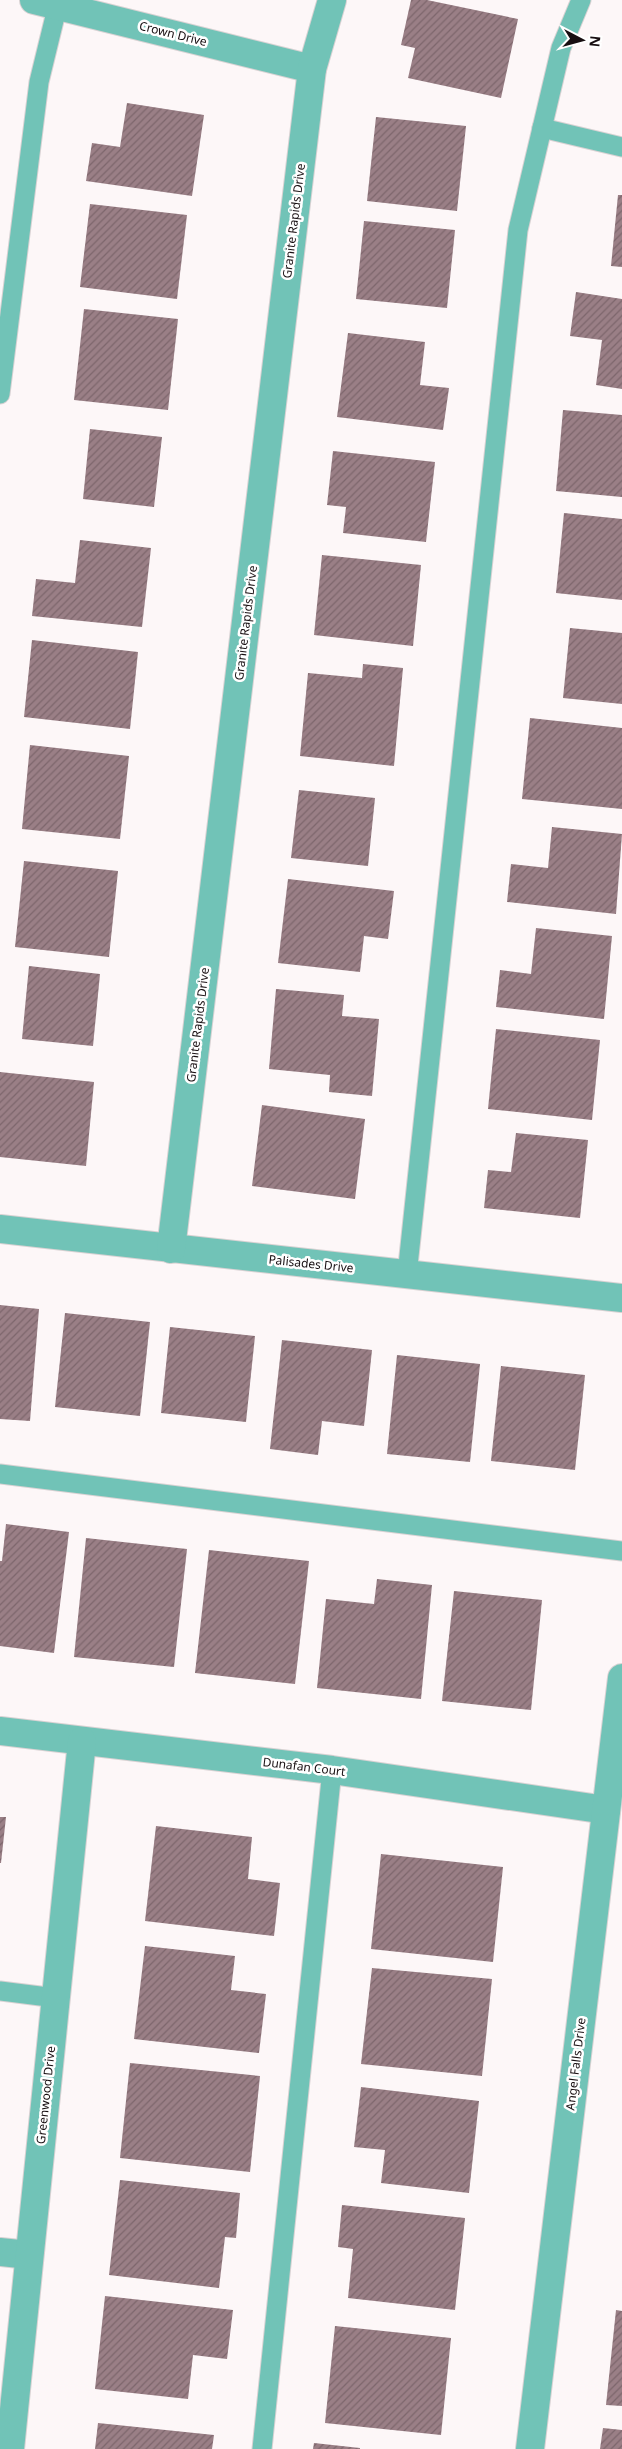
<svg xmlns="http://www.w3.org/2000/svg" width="622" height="2449" font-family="'Noto Sans',sans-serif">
<defs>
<pattern id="building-hatch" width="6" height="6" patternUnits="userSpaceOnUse" patternTransform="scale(1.25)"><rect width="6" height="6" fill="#9a7f86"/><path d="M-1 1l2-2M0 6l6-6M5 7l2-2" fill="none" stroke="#7d666c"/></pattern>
</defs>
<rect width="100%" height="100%" fill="#fdf7f8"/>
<g fill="url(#building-hatch)">
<path d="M411,0h16l91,19 -17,79 -93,-20 7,-30 -14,-3z"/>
<path d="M127,103l77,12 -12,81 -106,-15 6,-38 28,4z"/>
<path d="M376,117l90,9 -9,85 -90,-10z"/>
<path d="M618,195h4v72l-11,-1z"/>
<path d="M90,204l97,11 -10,84 -97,-12z"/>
<path d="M364,221l91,9 -8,78 -91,-9z"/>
<path d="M576,292l46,7v90l-26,-4 6,-45 -32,-4z"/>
<path d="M84,309l94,10 -10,91 -94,-10z"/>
<path d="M348,333l77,9 -5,43 29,3 -6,42 -106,-13z"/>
<path d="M563,410l59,5v82l-66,-6z"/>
<path d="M90,429l72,8 -8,70 -71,-8z"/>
<path d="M333,451l102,11 -9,80 -83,-9 3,-26 -19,-2z"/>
<path d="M564,513l58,6v81l-66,-7z"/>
<path d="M80,540l71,8 -9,79 -110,-11 4,-37 39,4z"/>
<path d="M322,555l99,10 -8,81 -99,-11z"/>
<path d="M570,628l52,5v71l-59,-6z"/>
<path d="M32,640l106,12 -8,77 -106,-12z"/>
<path d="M363,664l40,4 -9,98 -94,-10 8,-83 54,5z"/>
<path d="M530,718l92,10v81l-100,-10z"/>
<path d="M30,745l99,11 -9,83 -98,-10z"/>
<path d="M299,790l76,8 -7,68 -77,-8z"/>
<path d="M552,827l70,7 -6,80 -109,-12 4,-38 37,4z"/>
<path d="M24,861l94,10 -9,86 -94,-10z"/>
<path d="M288,879l106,12 -6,48 -24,-3 -4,36 -82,-9z"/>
<path d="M536,928l76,8 -8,83 -108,-12 4,-37 31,4z"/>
<path d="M29,966l71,8 -7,72 -71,-7z"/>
<path d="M276,989l68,6 -2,21 37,3 -7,77 -43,-4 1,-17 -61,-6z"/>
<path d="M496,1029l104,11 -8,80 -104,-11z"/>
<path d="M0,1072l94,10 -8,84 -86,-9z"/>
<path d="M262,1105l103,14 -10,80 -103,-13z"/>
<path d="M516,1133l72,7 -8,78 -96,-10 4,-38 23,2z"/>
<path d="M0,1305l39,4 -9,112 -30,-2z"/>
<path d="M65,1313l85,9 -10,94 -85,-9z"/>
<path d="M170,1327l85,9 -9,86 -85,-9z"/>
<path d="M282,1340l90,10 -8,76 -42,-5 -4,34 -48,-6z"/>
<path d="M397,1355l83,9 -10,98 -83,-8z"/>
<path d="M501,1366l84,9 -10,95 -84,-9z"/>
<path d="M6,1524l63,8 -15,121 -54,-7v-85h2z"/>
<path d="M86,1538l101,11 -13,118 -100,-10z"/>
<path d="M209,1550l100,11 -14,123 -100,-11z"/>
<path d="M377,1579l55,6 -11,114 -104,-11 9,-89 48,5z"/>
<path d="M454,1591l88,9 -11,110 -89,-9z"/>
<path d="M0,1817h6l-5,46h-1z"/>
<path d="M156,1826l96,11 -4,42 32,4 -6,53 -129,-15z"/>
<path d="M381,1854l122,13 -10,95 -122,-13z"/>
<path d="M145,1946l90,10 -4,34 35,4 -7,59 -125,-14z"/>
<path d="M372,1968l120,11 -10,97 -121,-12z"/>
<path d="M130,2063l130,13 -10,96 -130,-14z"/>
<path d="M361,2087l118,14 -10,92 -88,-10 4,-33 -31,-3z"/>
<path d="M120,2180l120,13 -4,45 -11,-1 -6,51 -110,-13z"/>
<path d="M342,2205l123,13 -10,92 -107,-12 5,-49 -15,-2z"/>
<path d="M105,2296l128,14 -6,49 -34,-4 -5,44 -93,-10z"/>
<path d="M616,2310l6,1v95l-16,-1z"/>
<path d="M335,2326l116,12 -10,97 -116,-12z"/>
<path d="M98,2423l116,12 -2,14h-117z"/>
<path d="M603,2428l19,2v19h-22z"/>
<path d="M314,2443l46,5v1h-47z"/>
</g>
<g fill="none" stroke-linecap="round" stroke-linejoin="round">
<defs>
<g id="service">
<path d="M542,128l80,19"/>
<path d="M0,394l39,-312 20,-82"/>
<path d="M407,1275l111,-1045 43,-182 20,-48"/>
<path d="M0,1474l622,77"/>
<path d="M0,1991l56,7"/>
<path d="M262,2449l70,-679"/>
</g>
<g id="minor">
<path d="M34,0l278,69"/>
<path d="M0,1229l622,69"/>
<path d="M171,1249l141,-1180 20,-69"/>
<path d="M0,1731l332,39 274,40"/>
<path d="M0,2252l29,3"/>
<path d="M10,2449l72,-708"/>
<path d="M530,2449l92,-771"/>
</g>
</defs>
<use href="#service" stroke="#d8d2d3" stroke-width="21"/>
<use href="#minor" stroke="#d8d2d3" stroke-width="30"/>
<use href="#service" stroke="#71c3b7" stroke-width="19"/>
<use href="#minor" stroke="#71c3b7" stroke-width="28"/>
</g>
<g text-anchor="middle" stroke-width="5" stroke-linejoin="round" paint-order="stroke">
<g font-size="12" fill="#170e11" stroke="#fff">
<text transform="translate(173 34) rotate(14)" y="4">Crown Drive</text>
<text transform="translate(294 221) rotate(-83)" y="4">Granite Rapids Drive</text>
<text transform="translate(246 623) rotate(-83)" y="4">Granite Rapids Drive</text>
<text transform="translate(198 1025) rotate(-83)" y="4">Granite Rapids Drive</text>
<text transform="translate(311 1264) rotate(6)" y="4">Palisades Drive</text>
<text transform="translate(304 1767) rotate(7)" y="4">Dunafan Court</text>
<text transform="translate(576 2064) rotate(-83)" y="4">Angel Falls Drive</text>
<text transform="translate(46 2095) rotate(-84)" y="4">Greenwood Drive</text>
</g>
</g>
<g transform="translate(582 40) rotate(96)" stroke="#ffffff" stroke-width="4" paint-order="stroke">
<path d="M0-4L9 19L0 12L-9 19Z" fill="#170e11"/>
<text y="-8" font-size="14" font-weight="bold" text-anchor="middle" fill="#170e11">N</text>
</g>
</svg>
